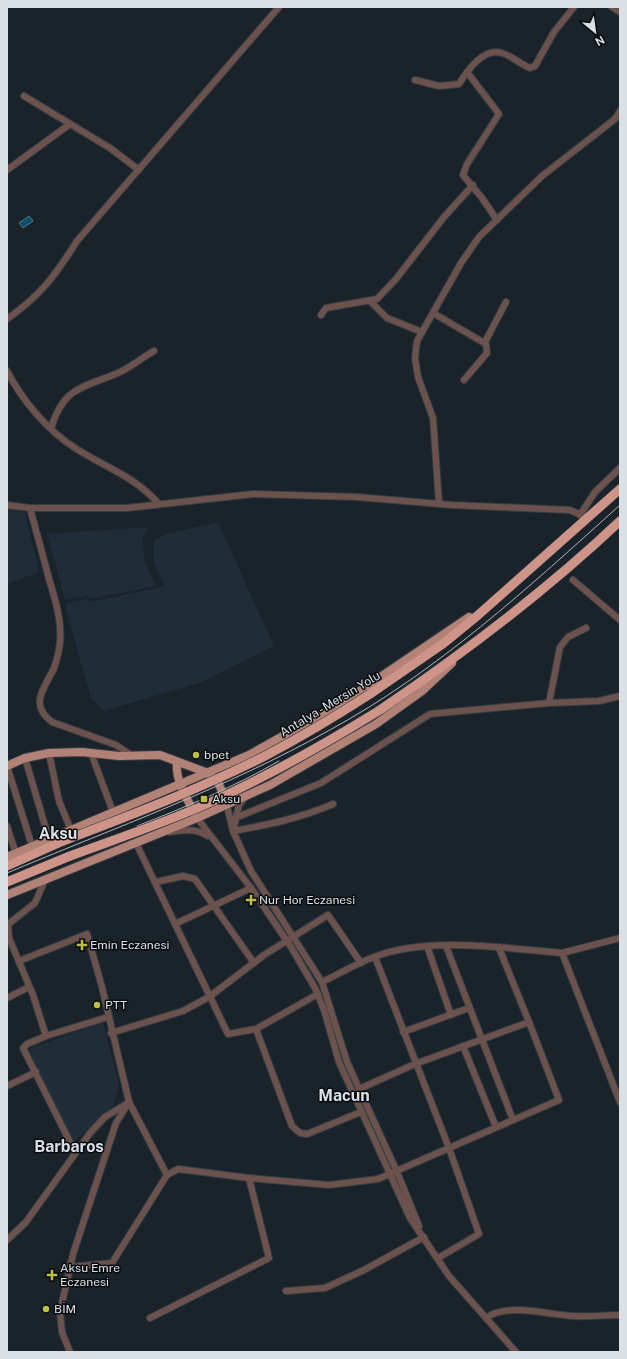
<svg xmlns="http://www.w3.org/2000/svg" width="627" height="1359" font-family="'Public Sans',sans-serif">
<defs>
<pattern id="water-ripples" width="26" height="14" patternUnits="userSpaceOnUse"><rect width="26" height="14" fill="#0c4f68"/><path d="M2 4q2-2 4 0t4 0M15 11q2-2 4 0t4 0" fill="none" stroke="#2f687d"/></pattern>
</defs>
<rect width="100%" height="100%" fill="#1b232a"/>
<g fill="#202d39">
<path d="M7,509l18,3 14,60 -32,12z"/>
<path d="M218,522l56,124 -72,36 -98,29 -13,-13 -13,-45 -13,-50 23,-4 2,3 67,-14 8,-3 -11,-22 -1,-14 2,-10 12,-5z"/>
<path d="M148,527l-5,11 1,23 12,25 -65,13 -4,-3 -22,4 -18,-66z"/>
<path d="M103,1022l16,63 -6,21 -39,36 -46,-93z"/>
</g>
<path fill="url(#water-ripples)" stroke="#4a7a8e" d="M29,216l4,5 -10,7 -4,-5z"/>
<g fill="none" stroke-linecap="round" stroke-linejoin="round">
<defs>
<g id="minor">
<path d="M612,7l8,5"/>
<path d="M467,72l32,42 -32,50 -4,11 19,23 15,22"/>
<path d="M415,80l24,6 20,-2c8,-13 25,-37 43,-31 10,3 18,11 28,15l5,-2 19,-34 20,-25"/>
<path d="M24,96l86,52 29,22"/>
<path d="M7,170l63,-46"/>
<path d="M370,301l17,17 35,14"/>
<path d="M433,313l53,31 1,9 -23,27"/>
<path d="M321,315l5,-7 51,-9 19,-20 48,-62 29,-32"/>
<path d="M7,319c34,-24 48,-43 70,-78l202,-234"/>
<path d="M485,342l21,-40"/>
<path d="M7,371c15,29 40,59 68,77 31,20 58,27 84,56"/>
<path d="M51,428c14,-45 36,-40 71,-57 12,-6 21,-14 32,-20"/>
<path d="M439,503l-6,-85 -15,-41 -3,-19 2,-17 44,-78 18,-26 63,-61 73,-57 5,-8"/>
<path d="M7,505l23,3h97l126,-14 104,3 95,8 118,5 18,8"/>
<path d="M30,508c6,23 13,47 19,71 6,20 13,41 11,63 -1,9 -3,18 -6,26 -9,20 -26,36 -2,54l64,23 15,10"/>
<path d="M580,515l15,-23 25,-24"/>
<path d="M573,580l47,40"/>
<path d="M549,703l11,-56 8,-10 18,-9"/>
<path d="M49,753l10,48 12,29"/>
<path d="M91,753l22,59"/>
<path d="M25,758l24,81"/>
<path d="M7,766l25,80"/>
<path d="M245,797l-6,8 -6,26c34,-6 68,-13 100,-27"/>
<path d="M227,806l6,25 18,40 71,111 25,80 50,110 22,54"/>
<path d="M197,818l54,70 40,59 24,41 9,22 15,52 71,156 39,58 67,76"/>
<path d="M235,818l86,-35 109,-69 119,-11 50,-2 21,-5"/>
<path d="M7,826l9,28"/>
<path d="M169,832c15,-2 26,-4 39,4"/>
<path d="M136,843l92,191 28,-5 62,-35"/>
<path d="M156,882l27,-6 12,3 59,84"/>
<path d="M8,924l1,14 24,57 13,41 62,-19"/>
<path d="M175,924l76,-36"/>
<path d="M7,925l28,-22 10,-23"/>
<path d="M427,946l24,69"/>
<path d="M446,946l67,174"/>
<path d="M499,948l30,74"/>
<path d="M562,953l58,-15"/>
<path d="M375,957l74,191 30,86 -41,24"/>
<path d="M19,961l68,-27 15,53 27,115 38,73 -55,88 -42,4"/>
<path d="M322,982c17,-8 35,-19 52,-25 55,-21 130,-9 188,-4l58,149"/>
<path d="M7,998l22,-11"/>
<path d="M256,1029l36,97 8,7 7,1 54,-22"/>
<path d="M403,1032l66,-24"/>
<path d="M111,1033l72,-22 26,-14 55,-42 64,-40 33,48"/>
<path d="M46,1036l-19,8 -4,4 52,104"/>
<path d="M463,1046l33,81"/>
<path d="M7,1086l29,-14"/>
<path d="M167,1175l11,-6 71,9 80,7 49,-6 181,-79 -30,-78 -114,42 -56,25"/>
<path d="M7,1240l19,-18 64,-89 15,-16 23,-14"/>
<path d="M286,1291l39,-3 39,-18 60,-33"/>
<path d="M150,1318l119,-60 -20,-80"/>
<path d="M486,1318c21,-16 62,-3 87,-2 16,1 32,-1 47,-1"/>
<path d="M70,1352l-8,-20 -2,-20 13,-58 43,-131 13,-21"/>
</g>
<g id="major">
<path d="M177,763c-2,18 11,37 19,53"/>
<path d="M7,766l18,-8 24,-5 33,-1 37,4 41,-1 48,18 10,9 8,19"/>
<path d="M7,857l242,-102 93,-52 127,-86"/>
<path d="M7,895l190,-77 73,-33 106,-61 46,-33 30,-28"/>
</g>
<g id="highway">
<path d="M370,694l74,-51 33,-27 143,-127"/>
<path d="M380,710c84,-57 166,-119 240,-189"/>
<path d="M7,866l56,-25"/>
<path d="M7,882l63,-26"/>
</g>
</defs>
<use href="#minor" stroke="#363d44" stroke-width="8"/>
<use href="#major" stroke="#363d44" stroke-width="10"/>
<use href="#highway" stroke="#363d44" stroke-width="10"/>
<use href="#minor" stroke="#6b524d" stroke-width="6"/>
<use href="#major" stroke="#b38277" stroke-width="8"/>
<use href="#highway" stroke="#cf9488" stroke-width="9"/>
<g stroke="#adb3b9" stroke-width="1">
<path d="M137,826c49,-19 97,-39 142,-65"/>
<path d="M7,873c107,-45 219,-85 321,-142 109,-59 201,-144 292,-226"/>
</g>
<defs>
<g id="highway-bridge">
<path d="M63,841c68,-26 137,-52 202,-85 36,-19 71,-40 105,-62"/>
<path d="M70,856c46,-17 94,-33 139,-53 59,-27 116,-59 171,-93"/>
</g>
</defs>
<use href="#highway-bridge" stroke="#363d44" stroke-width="10" stroke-linecap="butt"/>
<use href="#highway-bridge" stroke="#cf9488" stroke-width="9"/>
</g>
<g fill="#bebf42" stroke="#090c0f" stroke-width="1.5">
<circle cx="196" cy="755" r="4"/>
<rect x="200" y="795" width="8" height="8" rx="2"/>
<path d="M249 894h4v4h4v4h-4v4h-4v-4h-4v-4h4z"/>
<path d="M80 939h4v4h4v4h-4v4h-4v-4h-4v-4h4z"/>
<circle cx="97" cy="1005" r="4"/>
<path d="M50 1269h4v4h4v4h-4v4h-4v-4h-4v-4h4z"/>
<circle cx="46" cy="1309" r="4"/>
</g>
<g text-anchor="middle" stroke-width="3" stroke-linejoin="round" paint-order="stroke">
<g font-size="12" fill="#dae0e5" stroke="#090c0f">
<text transform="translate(330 704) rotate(-31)" y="4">Antalya - Mersin Yolu</text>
</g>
<g font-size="12" fill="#dae0e5" stroke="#090c0f" text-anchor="start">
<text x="204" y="759">bpet</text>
<text x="212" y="803">Aksu</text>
<text x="259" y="904">Nur Hor Eczanesi</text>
<text x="90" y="949">Emin Eczanesi</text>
<text x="105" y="1009">PTT</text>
<text x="60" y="1272">Aksu Emre<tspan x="60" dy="14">Eczanesi</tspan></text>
<text x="54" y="1313">BİM</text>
</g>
<g font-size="16" font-weight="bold" fill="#dae0e5" stroke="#090c0f">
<text x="58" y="839">Aksu</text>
<text x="344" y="1101">Macun</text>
<text x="69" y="1152">Barbaros</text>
</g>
</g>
<rect width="627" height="1359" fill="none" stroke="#dae0e5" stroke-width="16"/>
<g transform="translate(595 32) rotate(151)" stroke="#090c0f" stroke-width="3" paint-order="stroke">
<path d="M0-3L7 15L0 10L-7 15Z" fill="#dae0e5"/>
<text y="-6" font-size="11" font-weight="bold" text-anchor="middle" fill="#dae0e5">N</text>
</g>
</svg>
